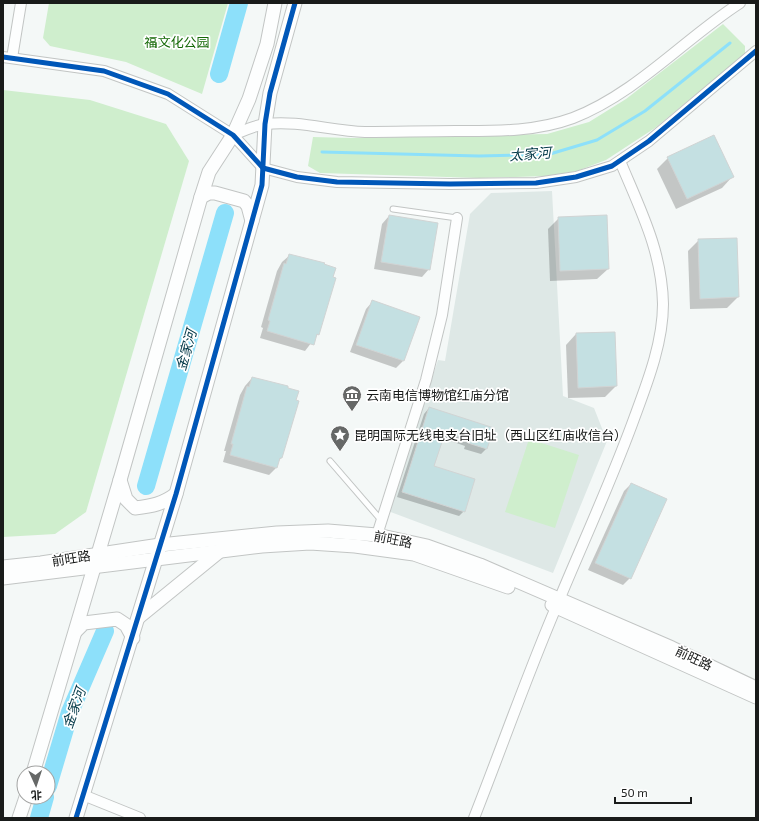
<svg xmlns="http://www.w3.org/2000/svg" width="759" height="821" font-family="'Exo 2','Noto Sans SC',sans-serif">
<rect width="100%" height="100%" fill="#f4f8f7"/>
<path fill="#dee8e6" d="M552,191l11,205 31,12 13,33 -54,132 -165,-62 50,-151 7,1 25,-147 21,-21z"/>
<g fill="#cfeecd">
<path d="M49,3h179l-26,91 -76,-32 -76,-16 -7,-8z"/>
<path d="M723,24l22,22v8l-90,74 -49,32 -29,11 -31,5 -67,2 -159,-5 -12,-7 5,-29 39,1 195,-4 42,-12 37,-23z"/>
<path d="M3,90l87,10 76,24 23,37 -103,351 -31,22 -52,3z"/>
<path d="M529,439l50,16 -24,73 -50,-16z"/>
</g>
<g fill="#0003">
<path d="M668,158l64,19 -10,11 -46,21 -19,-40z"/>
<path d="M389,216l40,53 -7,8 -48,-8 8,-45z"/>
<path d="M559,218l49,51 -11,10 -47,2 -2,-52z"/>
<path d="M699,240l39,57 -11,11 -37,1 -2,-58z"/>
<path d="M290,255l28,79 -13,17 -45,-13 3,-10 -2,-1 16,-56 5,-9z"/>
<path d="M373,301l45,16 -15,44 -7,7 -46,-16 16,-43z"/>
<path d="M576,334l40,52 -11,11 -37,1 -2,-53z"/>
<path d="M252,378l29,80 -3,4 -2,6 -7,7 -46,-13 3,-11h-2l16,-56 5,-9z"/>
<path d="M429,408l57,41 -5,5 -17,-5 1,-3 -23,-8 -9,29 31,44 -5,5 -62,-19 27,-83z"/>
<path d="M631,484l-1,94 -7,7 -35,-15 36,-79z"/>
</g>
<g fill="none" stroke-linecap="round" stroke-linejoin="round">
<path stroke="#8de0fa" stroke-width="3" d="M322,152l157,4 71,-2 47,-14 48,-29 85,-68"/>
<g stroke="#8de0fa" stroke-width="18">
<path d="M219,74l20,-71"/>
<path d="M146,486l79,-273"/>
<path d="M48,786l22,-74 35,-81"/>
<path d="M39,818l6,-21"/>
</g>
</g>
<g fill="#c4e0e2" stroke="#d1d4d4">
<path d="M714,135l20,42 -47,22 -20,-42z"/>
<path d="M389,215l49,8 -8,47 -49,-8z"/>
<path d="M607,215l2,54 -49,2 -2,-54z"/>
<path d="M737,238l2,59 -39,2 -2,-60z"/>
<path d="M289,254l36,9 -1,1 12,4 -3,9 3,1 -17,57 -2,-1 -3,11 -47,-14 3,-10 -2,-1 16,-57 2,1z"/>
<path d="M372,300l48,17 -16,44 -48,-16z"/>
<path d="M615,332l2,54 -39,2 -2,-55z"/>
<path d="M252,377l36,9v2l11,3 -3,9 3,1 -17,57h-2l-3,10 -47,-13 3,-11h-2l16,-58 2,1z"/>
<path d="M429,407l65,21 -7,21 -19,-6 1,-3 -24,-7 -11,33 41,13 -10,33 -63,-20z"/>
<path d="M631,483l36,16 -36,80 -36,-16z"/>
</g>
<g fill="none" stroke-linecap="round" stroke-linejoin="round">
<defs>
<g id="service">
<path d="M393,209l64,9"/>
<path d="M330,461l51,59"/>
</g>
<g id="minor">
<path d="M3,57l101,14 64,23 65,41 30,33 34,9 40,5 113,2 86,-1 40,-6 36,-11 37,-25 107,-90"/>
<path d="M12,58l9,-55"/>
<path d="M233,135c10,-4 22,-10 33,-11 32,-4 66,7 99,8 30,0 60,-1 91,-1 39,0 79,1 117,-13 64,-25 111,-79 167,-115"/>
<path d="M377,535l49,-155 16,-65 15,-97"/>
<path d="M83,795l57,23"/>
<path d="M474,818c28,-71 53,-143 83,-213 26,-63 55,-125 78,-189 13,-35 28,-74 28,-112 -1,-53 -23,-95 -43,-143"/>
</g>
<g id="tertiary">
<path d="M201,197l8,-4h6l29,8 4,5 4,15"/>
<path d="M120,480l6,19 9,9c17,-2 28,-4 41,-14"/>
<path d="M3,567l38,-4 119,-18 117,-12 51,-2 49,4 50,11 53,19 192,83 84,40"/>
<path d="M3,578l259,-32 48,-3 45,3 59,8 94,33"/>
<path d="M552,605l204,92"/>
<path d="M139,617l81,-66"/>
<path d="M76,631l8,-8 33,-4 9,6 7,13"/>
<path d="M33,773l87,-293 81,-283 8,-25 24,-37 16,-36 18,-55 8,-41"/>
<path d="M19,818l7,-21"/>
<path d="M76,818l100,-324 86,-309 3,-61 5,-31 25,-90"/>
</g>
</defs>
<use href="#service" stroke="#c2c5c4" stroke-width="7"/>
<use href="#minor" stroke="#c2c5c4" stroke-width="12"/>
<use href="#tertiary" stroke="#c2c5c4" stroke-width="15"/>
<use href="#service" stroke="#fdfefe" stroke-width="5"/>
<use href="#minor" stroke="#fdfefe" stroke-width="10"/>
<use href="#tertiary" stroke="#fdfefe" stroke-width="13"/>
<defs>
<g id="cycleway">
<path d="M3,57l101,14 64,23 65,41 30,33 34,9 40,5 113,2 86,-1 40,-6 36,-11 37,-25 107,-90"/>
<path d="M76,818l100,-324 86,-309 3,-61 5,-31 25,-90"/>
</g>
</defs>
<use href="#cycleway" stroke="#fff" stroke-width="8"/>
<use href="#cycleway" stroke="#0057b8" stroke-width="5"/>
</g>
<defs>
<symbol id="museum-pin" viewBox="-11 -11 22 30"><path d="M0 17L-7.5 6A9.5 9.5 0 1 1 7.5 6Z" fill="#666867" stroke="#fff"/><path d="M0-6L6-3V-2H-6V-3ZM-5-1h2V3h-2ZM-1-1h2V3h-2ZM3-1h2V3H3ZM-6 4H6V6H-6Z" fill="#fff"/></symbol>
<symbol id="sight-pin" viewBox="-11 -11 22 30"><path d="M0 17L-7.5 6A9.5 9.5 0 1 1 7.5 6Z" fill="#666867" stroke="#fff"/><path d="M0-6L1.8-2.2L6-1.7L2.9 1.2L3.7 5.4L0 3.3L-3.7 5.4L-2.9 1.2L-6-1.7L-1.8-2.2Z" fill="#fff"/></symbol>
</defs>
<g fill-rule="evenodd">
<use href="#museum-pin" x="341" y="384" width="22" height="30"/>
<use href="#sight-pin" x="329" y="424" width="22" height="30"/>
</g>
<g text-anchor="middle" stroke-width="3.5" stroke-linejoin="round" paint-order="stroke">
<g font-size="13" fill="#146906" stroke="#fff">
<text x="177" y="47">福文化公园</text>
</g>
<g font-size="13" fill="#191b1a" stroke="#fff" text-anchor="start">
<text x="366" y="400">云南电信博物馆红庙分馆</text>
<text x="354" y="440">昆明国际无线电支台旧址（西山区红庙收信台）</text>
</g>
<g font-size="13" fill="#191b1a" stroke="#fff">
<text transform="translate(393 539) rotate(11)" y="5">前旺路</text>
<text transform="translate(71 558) rotate(-9)" y="5">前旺路</text>
<text transform="translate(694 658) rotate(25)" y="5">前旺路</text>
</g>
<g font-size="14" font-style="italic" fill="#003746" stroke="#fff">
<text transform="translate(530 154) rotate(-4)" y="5">太家河</text>
<text transform="translate(186 350) rotate(-74)" y="5">金家河</text>
<text transform="translate(74 708) rotate(-70)" y="5">金家河</text>
</g>
</g>
<rect width="759" height="821" fill="none" stroke="#191b1a" stroke-width="8"/>
<g transform="translate(36 785) rotate(177)"><circle r="19" fill="#ffffff" stroke="#a3a4a3"/>
<path d="M0-3L7 15L0 10L-7 15Z" fill="#666867"/>
<text y="-6" font-size="11" font-weight="bold" text-anchor="middle" fill="#191b1a">北</text>
</g>
<path d="M615 797v6h76v-6" fill="none" stroke="#191b1a" stroke-width="2"/>
<text x="621" y="797" font-size="12" fill="#191b1a" stroke="#ffffff" stroke-width="3" paint-order="stroke">50 m</text>
</svg>
